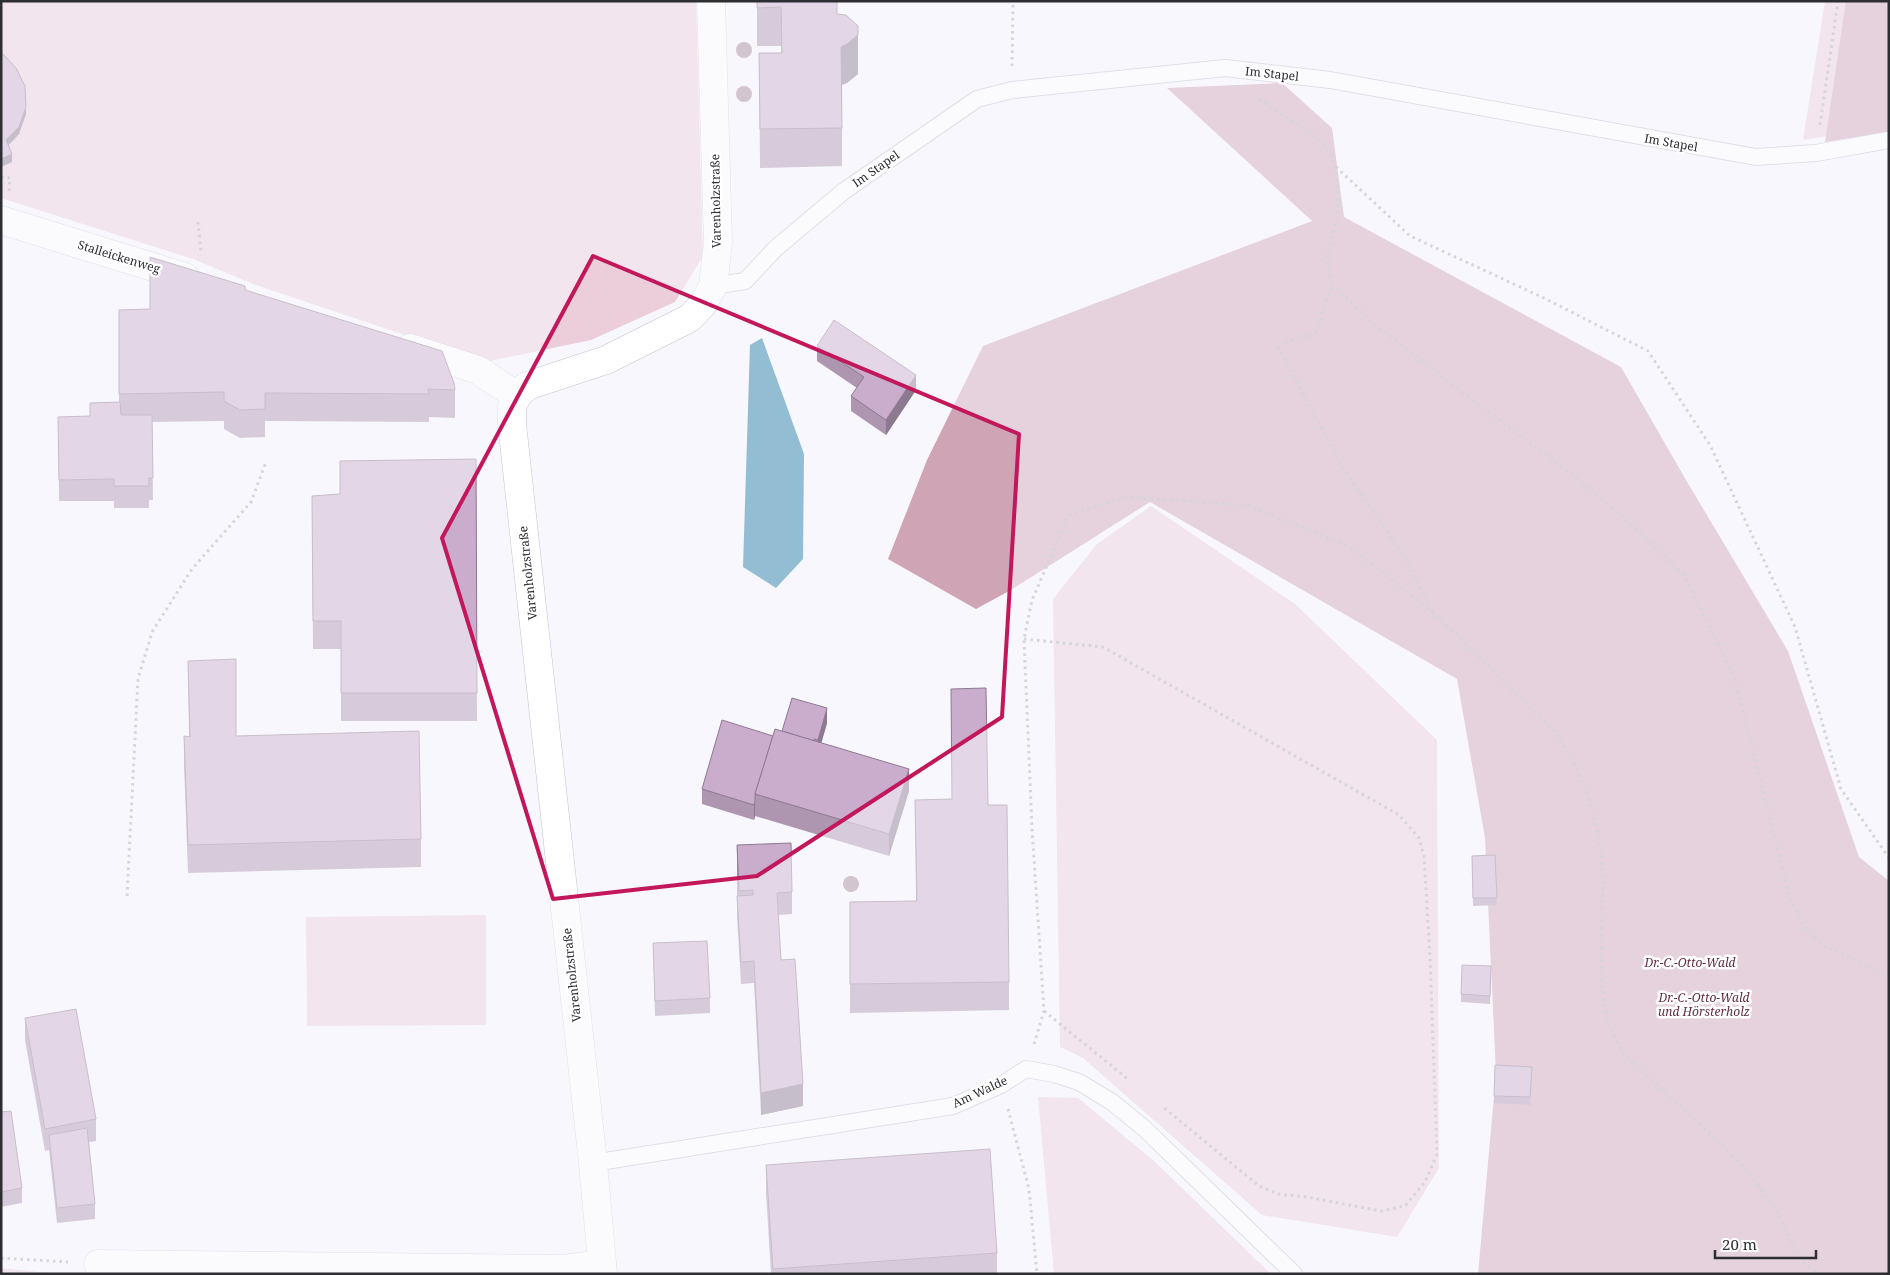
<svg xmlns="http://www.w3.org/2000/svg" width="1890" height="1275" font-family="'Noto Serif',serif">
<rect width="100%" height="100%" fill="#f8f7fd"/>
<g fill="#ebced9">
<path d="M1,1h695l7,255 -28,46 -84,38 -106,22 -229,-77 -63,-26 -192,-61z"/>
<path d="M1825,1h64v125l-86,14z"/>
<path d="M1151,506l144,98 142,136 2,428 -42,69 -135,-22 -179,-157 -23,-11 -7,-448 44,-55z"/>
<path d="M486,915v110l-179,1 -1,-109z"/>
<path d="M1038,1097l40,1 76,63 117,113h-217z"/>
<path d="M1,1268l55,6h-55z"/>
</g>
<g fill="#cfa5b5">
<path d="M1846,1h43v131l-64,10z"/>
<path d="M1282,83l50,45 12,89 277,150 65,113 102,171 71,206 30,24v393h-411l18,-200 -11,-236 -28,-159 -307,-177 -139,88 -35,19 -88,-50 39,-99 56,-114 329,-125 -145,-133z"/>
</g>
<path fill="#93bdd3" d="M762,338l42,116 -1,105 -27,29 -33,-21 7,-222z"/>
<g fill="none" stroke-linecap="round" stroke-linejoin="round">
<defs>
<g id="service">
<path d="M713,286l32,-5 31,-33 68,-57 133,-92 35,-9 213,-22 105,12 426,77 60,-4 73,-13"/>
<path d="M593,1163l360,-57 48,-21 25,-16 28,5 25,8 33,20 33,27 149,145"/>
</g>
<g id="minor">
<path d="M1,220l184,57"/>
<path d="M410,348l68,22 39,26"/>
<path d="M98,1264l465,5 39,-5"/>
</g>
<path id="tertiary" d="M603,1274l-10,-111 -81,-739v-17l5,-11 10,-10 79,-26 84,-42 13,-14 10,-18 5,-44 -7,-241"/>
</defs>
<use href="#service" stroke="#c4c2d0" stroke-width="18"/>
<use href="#minor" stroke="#c4c2d0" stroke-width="29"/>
<use href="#tertiary" stroke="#c4c2d0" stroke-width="29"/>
<g stroke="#abaab0" stroke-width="3" stroke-dasharray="2.5 4" stroke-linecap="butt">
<path d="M1012,66l1,-65"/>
<path d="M1259,99l49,32 19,16 9,20 2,46 -11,44 5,27 -17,50 -38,11 66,123 62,90 28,54"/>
<path d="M1820,125l18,-124"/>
<path d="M1336,167l74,69 134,62 104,53 62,94 85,182 46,162 48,69"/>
<path d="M1,177l9,1 -1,13"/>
<path d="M198,222l3,30"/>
<path d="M1332,284l36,35 99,77 102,76 62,52 54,52 50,104 55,217 14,30 20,19 65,30"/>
<path d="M1024,639l79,8 296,168 20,23 5,18 6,100 7,198 -12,28 -20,24 -24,5 -74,-14 -29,-3 -19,-8 -96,-79"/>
<path d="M127,896l11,-217 14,-47 40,-63 59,-67 15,-40"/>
<path d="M1044,1011l85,69"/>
<path d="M1034,1044l10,-33 -12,-183 -8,-189 8,-39 37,-85 55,-18 123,8 101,41 86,67 121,119 18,29 14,33 12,41 4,44 -2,101 6,40 16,34 97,89 30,31 24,33 28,55 17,12"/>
<path d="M1008,1109l21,80 8,85"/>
<path d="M1,1258l67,4"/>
</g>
<use href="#service" stroke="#fff" stroke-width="16"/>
<use href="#minor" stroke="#fff" stroke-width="28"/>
<use href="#tertiary" stroke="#fff" stroke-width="28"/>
</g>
<g fill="#a68798">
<circle cx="744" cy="50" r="8"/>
<circle cx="744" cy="94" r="8"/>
<circle cx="851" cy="884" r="8"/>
</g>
<g fill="#ae95b0">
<path d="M757,1h80v13l21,60 -11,9 -5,2v81l-82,2 -1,-115h22v-7h-24z"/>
<path d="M245,290l210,100v28l-26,-1v5l-164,-1v16l-25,1 -16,-9v-8l-72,1 1,78h-4v8h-35v-7h-55l-1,-84 32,-1 29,-14v-92l31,-1z"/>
<path d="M817,346l99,44 -30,45 -35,-24v-15l6,-8 -40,-27z"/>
<path d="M476,459l1,262h-136v-72h-28l-1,-153 28,-2z"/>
<path d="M188,661l48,75 185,103v28l-233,6 -4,-108v-29l5,1z"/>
<path d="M827,723l-6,20 88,48 -20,65 -134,-40 -1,4 -52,-16v-15l71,-53 9,-5z"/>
<path d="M915,800l73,5 21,177v28l-159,3v-111l66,-1z"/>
<path d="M737,845l55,47v22l-14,1 3,45 22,146 -42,9 -7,-132 -13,1 -4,-67z"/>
<path d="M1495,855l2,50 -24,1 -1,-50z"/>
<path d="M653,943l57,55v15l-55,3z"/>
<path d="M1491,974l-1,30 -29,-2v-8z"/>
<path d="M25,1018l71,101v22l-7,1 6,62v15l-38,4 -8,-73 -4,1 -20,-111z"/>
<path d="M1495,1065l37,9 -2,31 -36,-2z"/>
<path d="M1,1112l21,76v15l-21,4z"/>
<path d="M766,1165l231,88v21h-226l-5,-81z"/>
</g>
<g fill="#8d7990">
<path d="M858,26v48l-11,9 -6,2v-38z"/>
<path d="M26,107v7l-7,20 -13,14v-8z"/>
<path d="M12,154v8l-11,5v-8z"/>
<path d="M916,375v15l-30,45v-15z"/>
<path d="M827,708v15l-9,32v-15z"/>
<path d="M909,769v22l-20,65v-22z"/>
<path d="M755,801v15l-1,4v-15z"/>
<path d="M803,1084v22l-42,9v-22z"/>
</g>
<g fill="#caadcd" stroke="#8d7990">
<path d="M757,1h80v13l9,1 12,11v9l-11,9 -6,3 1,81 -82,1 -1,-76h23l-1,-46 -24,1z"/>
<path d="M1,54h2l13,14 9,18 1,21 -7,20 -13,13 6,14 -11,5z"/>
<path d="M150,257l95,29v4l197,61 12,32 1,7 -27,-1 1,5 -164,-1v16l-25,1 -16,-9v-9l-105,2v-84l31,-1z"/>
<path d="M834,320l82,55 -30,45 -35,-24 13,-19 -47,-31z"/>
<path d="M120,402l1,13h31l1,63h-4v8h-35v-7l-55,1 -1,-63 32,-1v-13z"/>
<path d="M476,459l1,234h-136v-72h-28l-1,-125 28,-2v-33z"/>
<path d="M236,659v77l183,-5 2,108 -233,6 -4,-109 6,1 -2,-76z"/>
<path d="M986,688l2,117h19l2,177 -159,2v-82l67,-1 -2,-101 37,-1 -1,-110z"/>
<path d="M792,698l35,10 -9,32 -4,-1v2l-32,-10z"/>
<path d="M722,720l51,16 -18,58v7l-1,4 -52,-16z"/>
<path d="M775,729l134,40 -20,65 -134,-40z"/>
<path d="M791,843l1,49 -15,1 4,67 14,-1 8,125 -42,9 -7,-132 -13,1 -4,-66 16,-1v-5l-14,1 -2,-46z"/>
<path d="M1495,855l2,43h-24l-1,-42z"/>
<path d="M707,941l3,57 -55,3 -2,-58z"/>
<path d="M1462,965l29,1 -1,30 -29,-2z"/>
<path d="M76,1009l20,110 -51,10 -20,-111z"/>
<path d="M1495,1065l37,2 -2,30 -36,-1z"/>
<path d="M11,1111l11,77 -21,4v-80z"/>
<path d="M87,1128l8,76 -38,4 -8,-73z"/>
<path d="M990,1149l7,104 -224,16 -7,-104z"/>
</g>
<path d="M0 0H1890V1275H0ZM593,256l426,178 -17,283 -245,159 -204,23 -111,-361z" fill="#f8f7fd" fill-opacity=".55" fill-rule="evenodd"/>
<path fill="none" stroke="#c2185b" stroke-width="4" stroke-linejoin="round" d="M593,256l426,178 -17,283 -245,159 -204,23 -111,-361z"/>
<g text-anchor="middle" stroke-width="5" stroke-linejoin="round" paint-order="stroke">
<g font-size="12" fill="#2d2d32" stroke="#fff">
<text transform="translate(1272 74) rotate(6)" y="4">Im Stapel</text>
<text transform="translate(1671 143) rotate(10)" y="4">Im Stapel</text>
<text transform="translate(876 169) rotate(-35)" y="4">Im Stapel</text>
<text transform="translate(716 201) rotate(-91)" y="4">Varenholzstraße</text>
<text transform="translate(119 257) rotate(17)" y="4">Stalleickenweg</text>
<text transform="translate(528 573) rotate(-96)" y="4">Varenholzstraße</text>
<text transform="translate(572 975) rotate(-96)" y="4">Varenholzstraße</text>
<text transform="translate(980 1092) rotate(-25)" y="4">Am Walde</text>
</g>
<g font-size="12" font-style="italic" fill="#632c45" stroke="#fff">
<text x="1690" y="967">Dr.-C.-Otto-Wald</text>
<text x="1704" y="1002">Dr.-C.-Otto-Wald<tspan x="1704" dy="14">und Hörsterholz</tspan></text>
</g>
</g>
<rect width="1890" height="1275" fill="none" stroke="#2d2d32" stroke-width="5"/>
<path d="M1715 1250v8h101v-8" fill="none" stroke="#2d2d32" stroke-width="2.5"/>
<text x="1722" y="1250" font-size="15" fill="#2d2d32" stroke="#ffffff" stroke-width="4" paint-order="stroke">20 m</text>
</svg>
